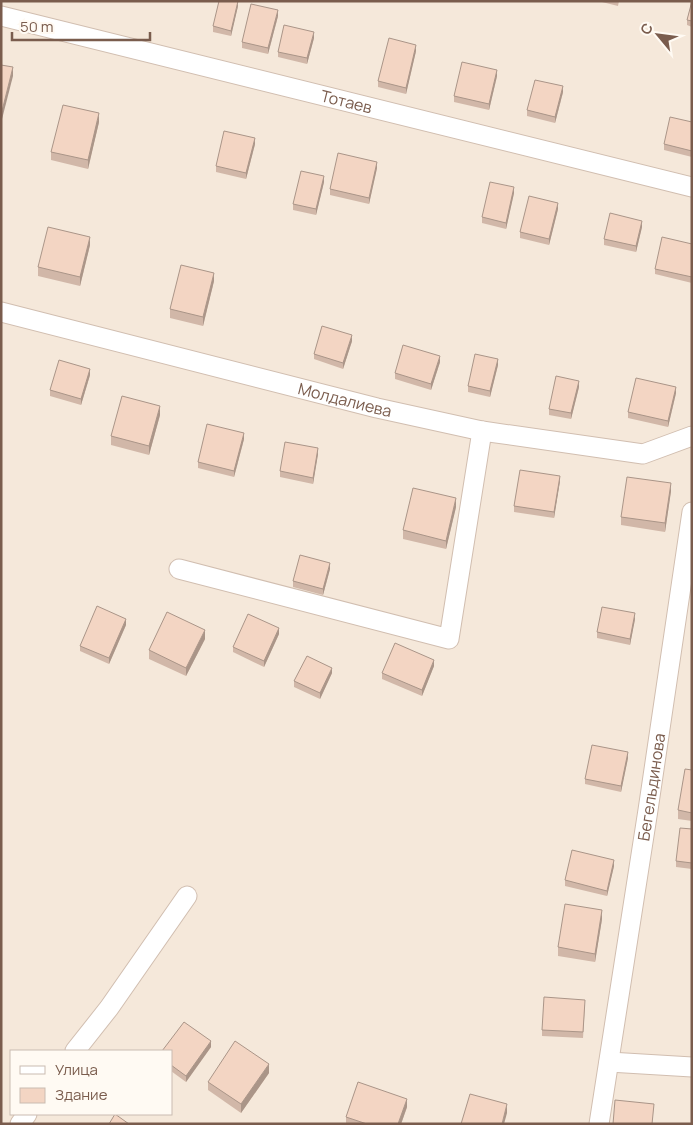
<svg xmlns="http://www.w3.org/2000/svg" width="693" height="1125" font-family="Manrope,sans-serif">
<rect width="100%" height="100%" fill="#fdf6ec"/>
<path fill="#f5e8da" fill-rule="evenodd" d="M1,1h691v1123h-691zM11,1051h160v63h-160z"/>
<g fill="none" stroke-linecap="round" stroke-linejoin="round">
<defs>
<g id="minor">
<path id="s1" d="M1,16l691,171"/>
<path id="s2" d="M1,312l376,96 105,23 161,23 49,-18"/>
<path d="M179,569l270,70 33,-208"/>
<path d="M75,1051l34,-43 78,-112"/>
<path d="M609,1062l83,5"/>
<path d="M20,1124l7,-10"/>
<path id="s3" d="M599,1124l49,-314 44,-298"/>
</g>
</defs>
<use href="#minor" stroke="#d1beb0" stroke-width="21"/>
<use href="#minor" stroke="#fff" stroke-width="19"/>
</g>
<g fill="#d1b7a8">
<path d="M598,1h21l-1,5z"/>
<path d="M692,1v26l-5,-2v-5z"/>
<path d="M238,6l-7,30 -18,-4v-6z"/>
<path d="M278,16l-10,38 -26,-6v-6z"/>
<path d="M314,38l-7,26 -29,-7v-5z"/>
<path d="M416,51l-10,43 -28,-7v-6z"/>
<path d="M497,76l-8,34 -35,-8v-6z"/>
<path d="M563,92l-8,31 -28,-7v-6z"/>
<path d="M99,122l-11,47 -37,-9v-8z"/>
<path d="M692,122v35l-28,-7v-6z"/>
<path d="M255,144l-9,35 -30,-7v-6z"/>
<path d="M377,168l-8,36 -39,-9v-6z"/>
<path d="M324,182l-8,33 -23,-5v-6z"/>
<path d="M514,193l-8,36 -24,-6v-6z"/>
<path d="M558,209l-9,36 -29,-7v-6z"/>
<path d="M642,227l-6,25 -32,-7v-6z"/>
<path d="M692,244v39l-37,-9v-5z"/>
<path d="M90,245l-10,41 -42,-10v-9z"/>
<path d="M214,281l-11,45 -33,-8v-9z"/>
<path d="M352,341l-9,28 -29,-10v-5z"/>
<path d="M440,362l-9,28 -36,-11v-6z"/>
<path d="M498,365l-8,32 -22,-5v-6z"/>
<path d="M90,375l-9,30 -31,-9v-6z"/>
<path d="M579,387l-8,32 -22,-4v-6z"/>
<path d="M676,393l-8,34 -40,-9v-6z"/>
<path d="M160,415l-11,40 -38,-10v-9z"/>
<path d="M244,439l-10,38 -36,-9v-6z"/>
<path d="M318,454l-5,30 -33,-7v-6z"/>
<path d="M560,481l-6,37 -40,-6v-6z"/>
<path d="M671,491l-6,41 -44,-7v-8z"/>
<path d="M456,507l-10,42 -43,-10v-9z"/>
<path d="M330,569l-7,26 -30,-8v-6z"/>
<path d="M635,619l-5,26 -33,-7v-6z"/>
<path d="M126,625l-17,39 -29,-13v-5z"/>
<path d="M279,634l-15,33 -31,-15v-5z"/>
<path d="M205,639l-19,37 -37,-17v-9z"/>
<path d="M434,666l-12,30 -40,-17v-6z"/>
<path d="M332,673l-12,26 -26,-12v-6z"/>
<path d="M628,758l-7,34 -36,-8v-5z"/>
<path d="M692,770v51l-14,-2v-9z"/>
<path d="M692,829v40l-16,-2v-6z"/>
<path d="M614,866l-7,30 -42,-10v-6z"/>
<path d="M602,919l-7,43 -37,-6v-9z"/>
<path d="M585,1005l-2,33 -41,-2v-6z"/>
<path d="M211,1047l-25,35 -15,-11v-20z"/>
<path d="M269,1073l-28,40 -33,-23v-8z"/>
<path d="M407,1107l-6,17h-55v-7z"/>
</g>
<g fill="#aa9588">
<path d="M238,1v5l-7,30v-5z"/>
<path d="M278,10v6l-10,38v-6z"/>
<path d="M314,32v6l-7,26v-6z"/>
<path d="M416,45v6l-10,43v-6z"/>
<path d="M13,67v9l-12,47v-8z"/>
<path d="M497,70v6l-8,34v-6z"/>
<path d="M563,86v6l-8,31v-6z"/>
<path d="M99,113v9l-11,47v-9z"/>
<path d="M255,138v6l-9,35v-6z"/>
<path d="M377,162v6l-8,36v-6z"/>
<path d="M324,176v6l-8,33v-6z"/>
<path d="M514,187v6l-8,36v-6z"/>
<path d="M558,203v6l-9,36v-6z"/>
<path d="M642,221v6l-6,25v-6z"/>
<path d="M90,237v8l-10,41v-9z"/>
<path d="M214,273v8l-11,45v-9z"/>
<path d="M352,335v6l-9,28v-6z"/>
<path d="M440,356v6l-9,28v-6z"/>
<path d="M498,359v6l-8,32v-6z"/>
<path d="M90,369v6l-9,30v-6z"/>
<path d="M579,381v6l-8,32v-6z"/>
<path d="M676,387v6l-8,34v-6z"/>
<path d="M160,406v9l-11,40v-9z"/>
<path d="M244,433v6l-10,38v-6z"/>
<path d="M318,448v6l-5,30v-6z"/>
<path d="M560,476v5l-6,37v-6z"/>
<path d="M671,483v8l-6,41v-9z"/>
<path d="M456,498v9l-10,42v-8z"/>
<path d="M330,563v6l-7,26v-6z"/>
<path d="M635,613v6l-5,26v-6z"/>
<path d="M126,619v6l-17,39v-6z"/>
<path d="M279,628v6l-15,33v-6z"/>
<path d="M205,630v9l-19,37v-8z"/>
<path d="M434,660v6l-12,30v-6z"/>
<path d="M332,668v5l-12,26v-6z"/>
<path d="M628,752v6l-7,34v-6z"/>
<path d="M614,860v6l-7,30v-5z"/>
<path d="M602,910v9l-7,43v-8z"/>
<path d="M211,1041v6l-25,35v-6z"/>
<path d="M269,1064v9l-28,40v-9z"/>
<path d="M407,1099v8l-6,17h-3z"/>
<path d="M507,1104v9l-3,11h-2z"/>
</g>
<g fill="#f3d5c3" stroke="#aa9588">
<path d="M219,1h19l-7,30 -18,-5z"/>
<path d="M692,1v20l-5,-1z"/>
<path d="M251,4l27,6 -10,38 -26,-6z"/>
<path d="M284,25l30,7 -7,26 -29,-6z"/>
<path d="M389,38l27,7 -10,43 -28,-7z"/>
<path d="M462,62l35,8 -8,34 -35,-8z"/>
<path d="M1,65l12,2 -12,48z"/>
<path d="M535,80l28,6 -8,31 -28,-7z"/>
<path d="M63,105l36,8 -11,47 -37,-8z"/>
<path d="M670,117l22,5v29l-28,-7z"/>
<path d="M224,131l31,7 -9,35 -30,-7z"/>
<path d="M338,153l39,9 -8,36 -39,-9z"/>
<path d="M301,171l23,5 -8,33 -23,-5z"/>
<path d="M490,182l24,5 -8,36 -24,-6z"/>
<path d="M529,196l29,7 -9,36 -29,-7z"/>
<path d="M610,213l32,8 -6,25 -32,-7z"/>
<path d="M48,227l42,10 -10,40 -42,-10z"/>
<path d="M662,237l30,7v33l-37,-8z"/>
<path d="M181,265l33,8 -11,44 -33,-8z"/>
<path d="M322,326l30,9 -9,28 -29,-9z"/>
<path d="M403,345l37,11 -9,28 -36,-11z"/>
<path d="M475,354l23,5 -8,32 -22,-5z"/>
<path d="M59,360l31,9 -9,30 -31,-9z"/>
<path d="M556,376l23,5 -8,32 -22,-4z"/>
<path d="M636,378l40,9 -8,34 -40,-9z"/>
<path d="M122,396l38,10 -11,40 -38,-10z"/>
<path d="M207,424l37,9 -10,38 -36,-9z"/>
<path d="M285,442l33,6 -5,30 -33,-7z"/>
<path d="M520,470l40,6 -6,36 -40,-6z"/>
<path d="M627,477l44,6 -6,40 -44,-6z"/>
<path d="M413,488l43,10 -10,43 -43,-11z"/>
<path d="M300,555l30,8 -7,26 -30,-8z"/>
<path d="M97,606l29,13 -17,39 -29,-12z"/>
<path d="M602,607l33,6 -5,26 -33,-7z"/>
<path d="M167,612l38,18 -19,38 -37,-18z"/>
<path d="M248,614l31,14 -15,33 -31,-14z"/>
<path d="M395,643l39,17 -12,30 -40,-17z"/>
<path d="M307,656l25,12 -12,25 -26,-12z"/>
<path d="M592,745l36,7 -7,34 -36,-7z"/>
<path d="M685,769l7,1v43l-14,-3z"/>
<path d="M680,828l12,1v34l-16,-2z"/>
<path d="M572,850l42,10 -7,31 -42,-11z"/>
<path d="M565,904l37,6 -7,44 -37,-7z"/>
<path d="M544,997l41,3 -2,32 -41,-2z"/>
<path d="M184,1022l27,19 -25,35 -15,-11v-14h-9z"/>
<path d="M235,1041l34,23 -28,40 -33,-22z"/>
<path d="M358,1082l49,17 -9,25h-31l-21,-7z"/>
<path d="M470,1094l37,10 -5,20h-41z"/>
<path d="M615,1100l39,4 -2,20h-39z"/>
<path d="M115,1114l14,10h-20z"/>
</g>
<g text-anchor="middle" stroke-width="4" stroke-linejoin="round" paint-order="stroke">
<g font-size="16" fill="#7a5c4d" stroke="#fffaf3">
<text dy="6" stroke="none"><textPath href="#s1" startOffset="356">Тотаев</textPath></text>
<text dy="6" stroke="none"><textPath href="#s2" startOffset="355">Молдалиева</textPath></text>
<text dy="6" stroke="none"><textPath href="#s3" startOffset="341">Бегельдинова</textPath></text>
</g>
</g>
<rect width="693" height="1125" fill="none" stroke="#7a5c4d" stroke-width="5"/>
<rect x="10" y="1050" width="162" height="65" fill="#fffaf3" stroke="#cabbb1"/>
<rect x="20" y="1066" width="25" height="8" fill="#ffffff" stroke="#cabbb1"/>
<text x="55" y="1075" font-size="15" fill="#7a5c4d">Улица</text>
<rect x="20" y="1088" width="25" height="15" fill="#f3d5c3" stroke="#cabbb1"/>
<text x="55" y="1100" font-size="15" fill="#7a5c4d">Здание</text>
<g transform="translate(658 35) rotate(299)" stroke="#fffaf3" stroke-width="4" paint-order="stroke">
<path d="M0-4L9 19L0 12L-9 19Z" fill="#7a5c4d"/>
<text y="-8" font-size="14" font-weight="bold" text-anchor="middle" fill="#7a5c4d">С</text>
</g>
<path d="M12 32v8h138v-8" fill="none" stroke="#7a5c4d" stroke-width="2.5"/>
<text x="20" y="32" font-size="15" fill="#7a5c4d" stroke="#fffaf3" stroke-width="4" paint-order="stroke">50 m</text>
</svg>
